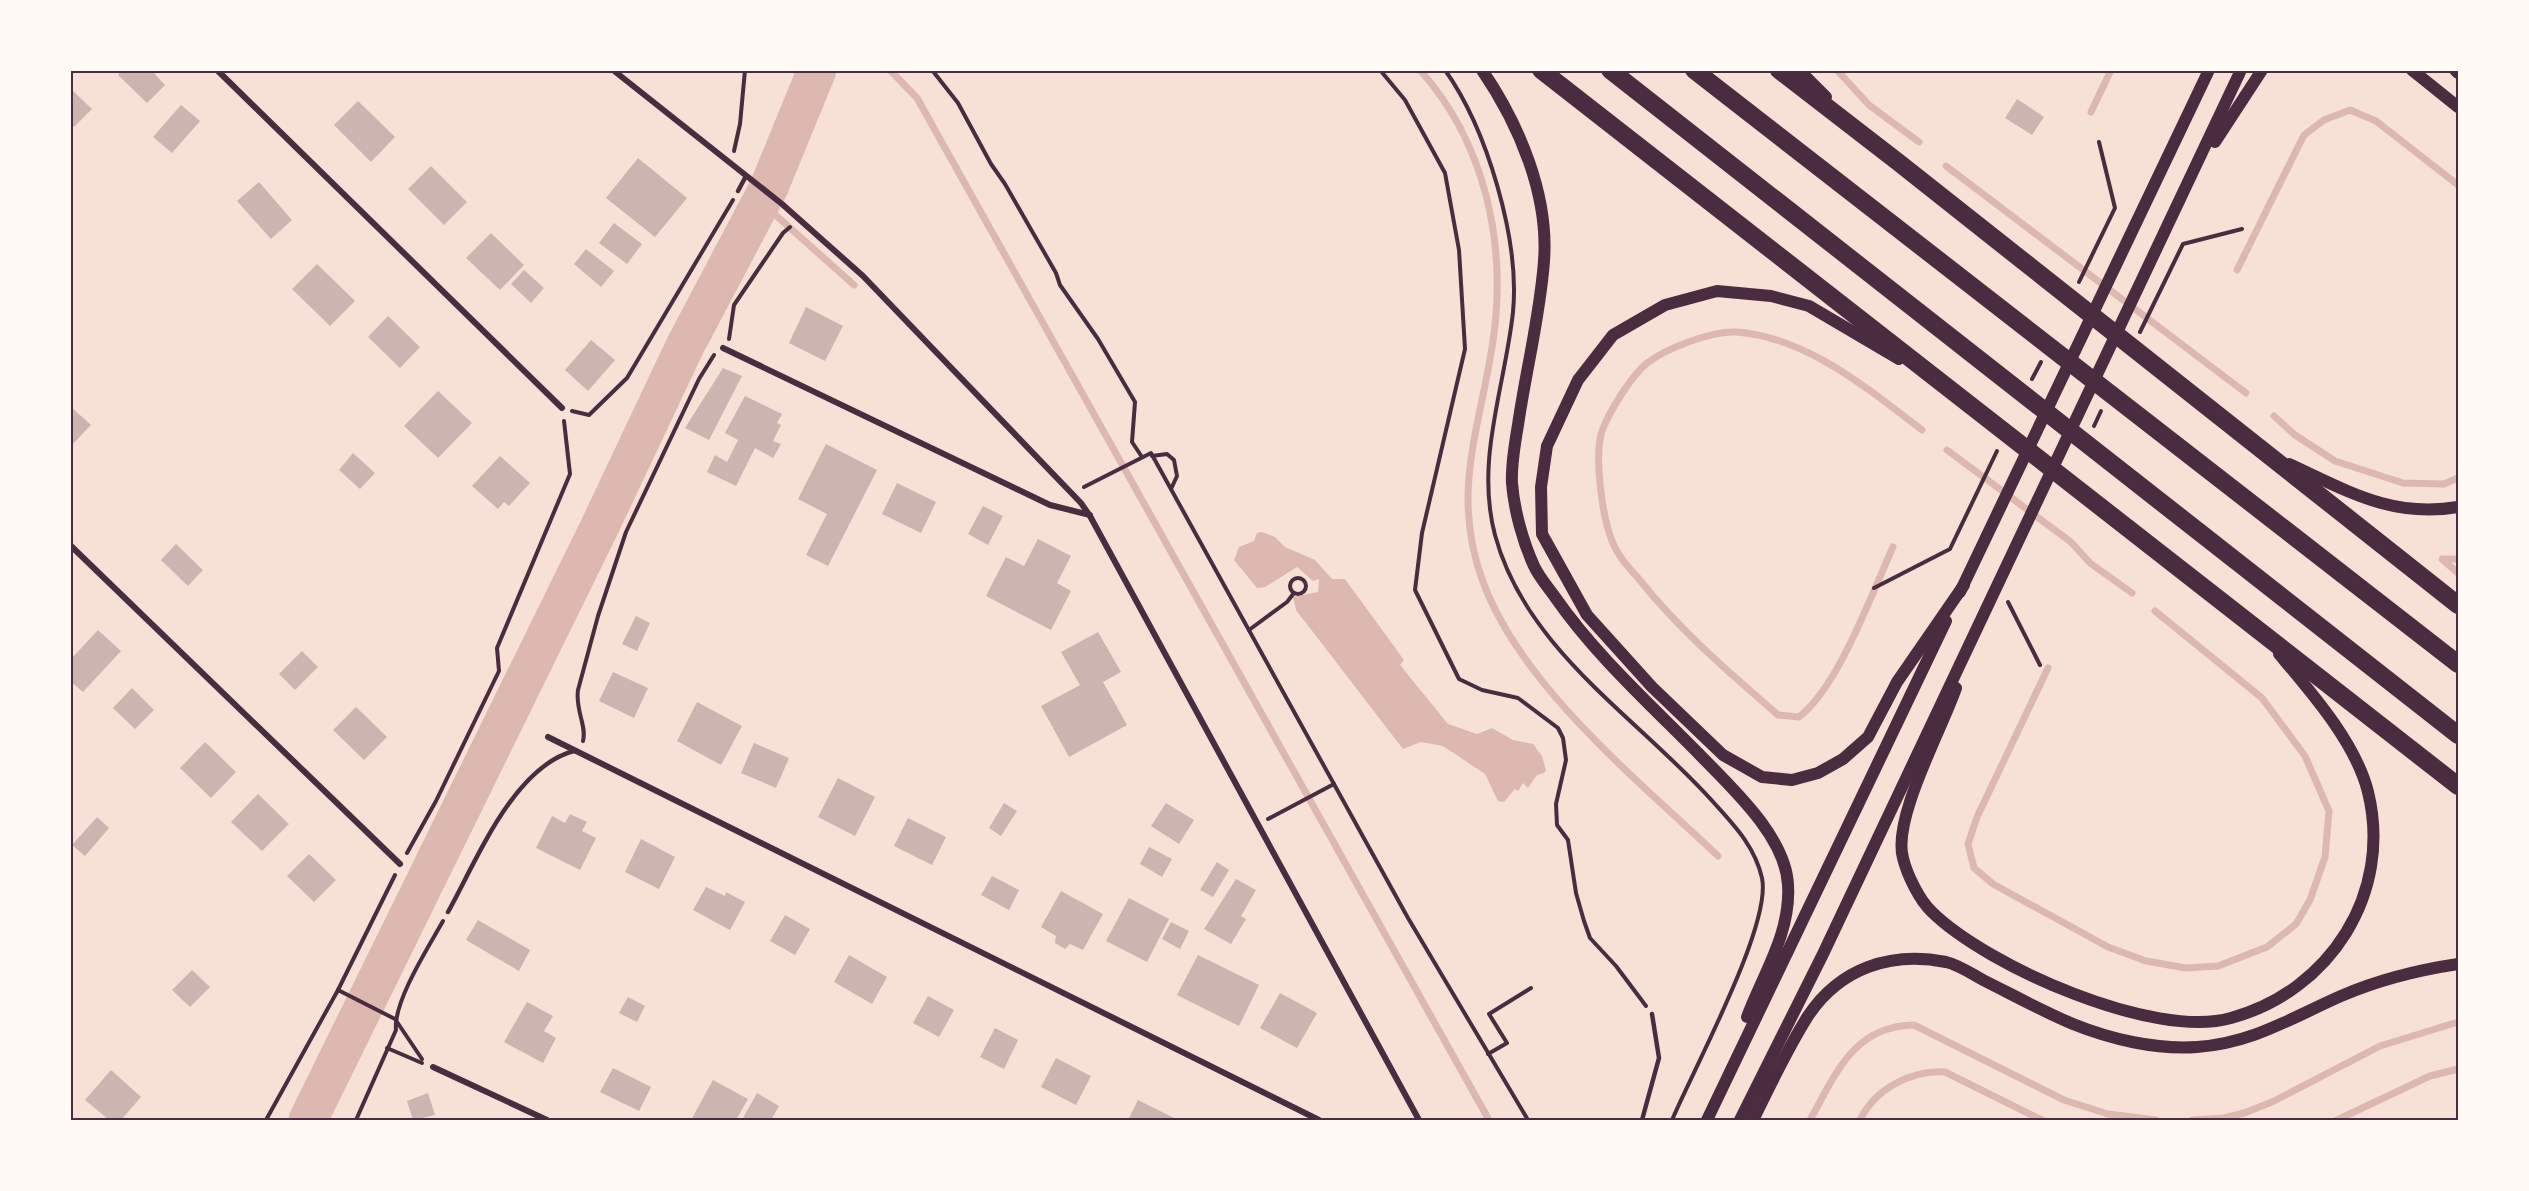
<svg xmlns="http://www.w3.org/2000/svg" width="2529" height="1191" font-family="Rubik,sans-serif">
<rect width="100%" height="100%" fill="#f7e1d7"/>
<path fill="#dcb8b0" d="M1262,532l13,5 10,10 30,13 17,19h13l59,81 -4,5 48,59 29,10 15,-6 21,12 20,4 9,12 4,14 -2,3 -7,2 -9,13 -5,-5 -5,8 -3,-2 -11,13 -6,-1 -13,-27 -42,-28 -22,-4 -18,7 -107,-139 -3,-13 25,-5 1,-13 -6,2 -16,-14 -32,20 -8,1 -23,-28 5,-13 15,-6 3,-8z"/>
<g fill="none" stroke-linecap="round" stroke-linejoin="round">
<g stroke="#dcb8b0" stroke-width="7">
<path d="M890,70l27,28 572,1022"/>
<path d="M1420,70c66,74 87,175 73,271 -13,88 -43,152 -10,241 39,105 155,198 235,274"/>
<path d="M1837,70l32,35 50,37"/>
<path d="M2091,112l20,-42"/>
<path d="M1946,166l300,227"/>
<path d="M761,202l93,83"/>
<path d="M2237,270l67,-135 20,-15 26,-10 26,11 82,64"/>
<path d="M2274,416l21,19 40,26 68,22 41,1 14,-6"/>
<path d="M1947,450l124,92 19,21 42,30"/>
<path d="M1893,547c-22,48 -54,139 -94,170l-21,-2c-49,-43 -98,-84 -139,-136 -11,-12 -23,-25 -28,-41 -9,-24 -17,-83 -9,-107 7,-19 29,-55 45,-68 20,-15 64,-32 89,-31 71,5 132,57 186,98"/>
<path d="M2458,559h-16l16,14"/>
<path d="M2048,668l-71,149 -9,27 6,24 19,16 115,63 38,14 40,7 32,-2 49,-19 29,-23 14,-24 15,-43 4,-46 -24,-55 -43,-58 -107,-87"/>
<path d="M1810,1120c26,-46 43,-94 104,-95l150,75 44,14 48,6"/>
<path d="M1860,1120c15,-31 51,-50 85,-48l97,48"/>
<path d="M2192,1120l32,-2 20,-5 28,-11 108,-56 78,-24"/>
<path d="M2337,1120l93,-44 28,-7"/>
</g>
<path stroke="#dcb8b0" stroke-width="39" d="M308,1120l291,-592 86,-182 84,-159 48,-117"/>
</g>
<g fill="#ccb4b1">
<path d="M122,70h29l14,15 -18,18 -29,-28z"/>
<path d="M72,90l20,19 -18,18 -4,-4z"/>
<path d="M2017,99l27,18 -12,18 -27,-17z"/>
<path d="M358,101l37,36 -24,25 -37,-37z"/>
<path d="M181,105l19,16 -28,32 -19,-16z"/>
<path d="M638,158l49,40 -32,39 -49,-39z"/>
<path d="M431,166l36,36 -23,23 -36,-36z"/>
<path d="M259,182l33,38 -21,19 -34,-38z"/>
<path d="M614,223l28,21 -15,20 -28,-21z"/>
<path d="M491,233l33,32 -24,25 -34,-32z"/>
<path d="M586,249l28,22 -13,16 -27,-23z"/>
<path d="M317,264l38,37 -25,25 -38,-37z"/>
<path d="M524,270l20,18 -13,15 -20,-19z"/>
<path d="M806,307l37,19 -18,35 -36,-18z"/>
<path d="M388,316l32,31 -20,21 -32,-31z"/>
<path d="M591,340l24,20 -27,31 -23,-21z"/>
<path d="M723,368l19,8 -33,64 -24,-12z"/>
<path d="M438,391l34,32 -34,35 -34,-32z"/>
<path d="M745,396l37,18 -5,9 4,2 -8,16 8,3 -8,14 -18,-10 -19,38 -29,-14 8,-17 12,7 11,-22 -13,-7z"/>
<path d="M70,406l21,19 -21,22z"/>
<path d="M826,444l51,26 -49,96 -22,-11 21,-41 -29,-15z"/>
<path d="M353,453l22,20 -15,16 -21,-19z"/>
<path d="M500,456l30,27 -21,23 -5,-4 -6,7 -26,-23z"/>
<path d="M897,483l39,19 -15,31 -39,-19z"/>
<path d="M983,506l20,10 -15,29 -20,-11z"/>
<path d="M1038,539l33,17 -14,27 14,8 -20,39 -65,-34 20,-39 18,9z"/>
<path d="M176,544l27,26 -15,16 -27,-26z"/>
<path d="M636,616l14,7 -13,28 -15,-7z"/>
<path d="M98,630l23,21 -38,41 -13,-11v-21z"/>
<path d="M1098,632l23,40 -18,10 24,43 -58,32 -28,-51 39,-21 -19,-33z"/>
<path d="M302,651l16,16 -23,23 -16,-16z"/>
<path d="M613,672l35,16 -14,30 -35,-17z"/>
<path d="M132,688l22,22 -19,19 -22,-21z"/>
<path d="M697,702l45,24 -21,39 -44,-24z"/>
<path d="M356,707l31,30 -23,23 -31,-30z"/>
<path d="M205,742l31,30 -25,26 -31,-30z"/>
<path d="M754,743l35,15 -13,30 -35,-15z"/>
<path d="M838,778l37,19 -20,39 -37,-19z"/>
<path d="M258,794l31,30 -27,27 -31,-29z"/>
<path d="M1004,803l13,8 -16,25 -12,-8z"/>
<path d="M1166,803l28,17 -15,24 -28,-18z"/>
<path d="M570,814l17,8 -5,9 14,7 -16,32 -44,-22 16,-32 13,7z"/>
<path d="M97,817l12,11 -24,28 -13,-11z"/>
<path d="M908,818l38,19 -14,28 -38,-19z"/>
<path d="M641,839l34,18 -16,32 -34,-17z"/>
<path d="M1149,847l23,12 -10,18 -22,-13z"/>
<path d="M309,854l27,26 -22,22 -27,-26z"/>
<path d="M1217,862l12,8 -16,27 -13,-7z"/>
<path d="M992,876l27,14 -10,20 -28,-15z"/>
<path d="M1236,879l20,11 -15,26 5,3 -15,25 -27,-15z"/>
<path d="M706,887l19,9 1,-4 19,10 -15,28 -37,-20z"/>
<path d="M1061,891l42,23 -20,36 -13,-6 -5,5 -10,-6 1,-7 -15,-9z"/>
<path d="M1129,898l40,21 -22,43 -41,-21z"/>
<path d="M785,915l25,14 -15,26 -25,-14z"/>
<path d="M478,920l52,30 -11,21 -53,-31z"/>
<path d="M1171,922l18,9 -9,18 -18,-10z"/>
<path d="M849,955l38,22 -15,27 -38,-22z"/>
<path d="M1198,955l61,30 -20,41 -62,-31z"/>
<path d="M192,970l18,17 -20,20 -18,-17z"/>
<path d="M1280,993l37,20 -20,35 -37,-20z"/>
<path d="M928,996l26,14 -15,27 -26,-14z"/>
<path d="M628,997l17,9 -8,16 -18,-9z"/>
<path d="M527,1002l26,14 -9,15 12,7 -13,25 -39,-21z"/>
<path d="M995,1028l23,12 -14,29 -24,-12z"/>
<path d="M1056,1058l35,18 -15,29 -35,-18z"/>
<path d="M613,1068l38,19 -12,24 -39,-19z"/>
<path d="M111,1070l30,27 -20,23h-12l-24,-20z"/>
<path d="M713,1080l35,19 -12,21h-45z"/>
<path d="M428,1093l7,22 -22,5 -6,-19z"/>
<path d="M757,1093l22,13 -8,14h-29z"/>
<path d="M1138,1100l36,18 -1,2h-45z"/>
</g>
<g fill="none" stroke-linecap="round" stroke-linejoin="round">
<g stroke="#4a2c40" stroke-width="4">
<path d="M932,70l26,33 33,61 14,20 51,89 4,12 38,54 37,63 -3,40 10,15"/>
<path d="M1380,70l25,30 40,73 14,77 6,99 -43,184 -7,57 44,89 23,11 36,8 40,30 5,10 3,22 -10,44 1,21 11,15 8,53 8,28 6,17 26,28 30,40"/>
<path d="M1445,70c42,59 75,170 68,242 -8,75 -38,148 -18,223 31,116 145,184 220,269 20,22 40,43 47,74 10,47 -69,192 -90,242"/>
<path d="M734,151l6,-27 5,-54"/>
<path d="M2079,282l36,-74 -16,-66"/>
<path d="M2140,332l43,-88 59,-15"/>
<path d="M729,339l5,-34 49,-72 7,-6"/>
<path d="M2032,379l9,-17"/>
<path d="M572,411l17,4 38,-37 106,-178"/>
<path d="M2094,426l7,-15"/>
<path d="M1152,456l15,-2 7,6 3,16 -6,13"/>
<path d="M1084,487l67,-34 257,465 120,202"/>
<circle cx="1298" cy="586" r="8"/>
<path d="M1874,588l76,-39 47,-98"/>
<path d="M2008,602l32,63"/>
<path d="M1249,630l38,-28 7,-9"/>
<path d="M583,741c4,-15 -8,-31 -5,-51l20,-74 28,-84 73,-153 15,-24"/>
<path d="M1268,819l66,-35"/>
<path d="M407,853l29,-52 63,-130 -2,-23 73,-174 -6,-53"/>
<path d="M338,990l57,29 27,40"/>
<path d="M387,1048l35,15"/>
<path d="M1488,1054l19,-11 -18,-29 42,-26"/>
<path d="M266,1120l72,-130 57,-115"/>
<path d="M356,1120l40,-90c-3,-28 33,-84 47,-109"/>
</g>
<g stroke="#4a2c40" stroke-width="4.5">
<path d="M738,191l8,-15"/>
<path d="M448,912c28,-50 65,-145 126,-161"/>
<path d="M1642,1120l17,-62 -7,-44"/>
</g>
<g stroke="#4a2c40" stroke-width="6">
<path d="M217,70l345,338"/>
<path d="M613,70l169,134 81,72 218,227 9,13 329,604"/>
<path d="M723,348l327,157 40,10"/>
<path d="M70,545l330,319"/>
<path d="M548,737l771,383"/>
<path d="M433,1067l114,53"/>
</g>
<g stroke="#4a2c40" stroke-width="12">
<path d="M1482,70c37,54 67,125 62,191 -4,55 -18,109 -26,164 -3,18 -7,40 -6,58 2,27 11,59 22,83 5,11 14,21 21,31 41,59 95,107 145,158 32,33 86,82 88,130 3,48 -25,89 -41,132"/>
<path d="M1799,70l27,27"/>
<path d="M2412,70l46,37"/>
<path d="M2455,70l3,3"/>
<path d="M2215,142l47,-72"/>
<path d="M1899,359l-90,-53 -38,-10 -54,-5 -52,14 -52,30 -35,45 -31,66 -6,41 1,47 45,81 65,72 71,68 39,22 30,3 26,-7 25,-14 25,-22 29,-55 67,-97"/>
<path d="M2289,464c59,27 102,54 169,43"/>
<path d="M1960,592l249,-522"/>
<path d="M1956,688c-14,41 -64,131 -53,170 4,17 17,43 29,54 55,54 222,128 299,106 99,-27 162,-125 137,-226 -12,-49 -57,-100 -89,-138"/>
<path d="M1707,1120l239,-499"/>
<path d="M1740,1120l83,-166 418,-884"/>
<path d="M1753,1120c17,-34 34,-71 55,-104 32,-48 83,-65 138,-54 13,3 26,12 37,18 30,15 59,31 90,44 37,15 83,26 124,23 56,-4 94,-29 144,-51 37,-16 77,-26 117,-32"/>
</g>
<g stroke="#4a2c40" stroke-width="18">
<path d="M1541,70l917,716"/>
<path d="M1610,70l848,665"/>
<path d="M1694,70l764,594"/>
<path d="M1779,70l119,92 560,443"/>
</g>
</g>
<rect width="2529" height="1191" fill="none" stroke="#fffaf5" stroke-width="144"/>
<rect x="72" y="72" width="2385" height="1047" fill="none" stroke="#4a2c40" stroke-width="2"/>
</svg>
